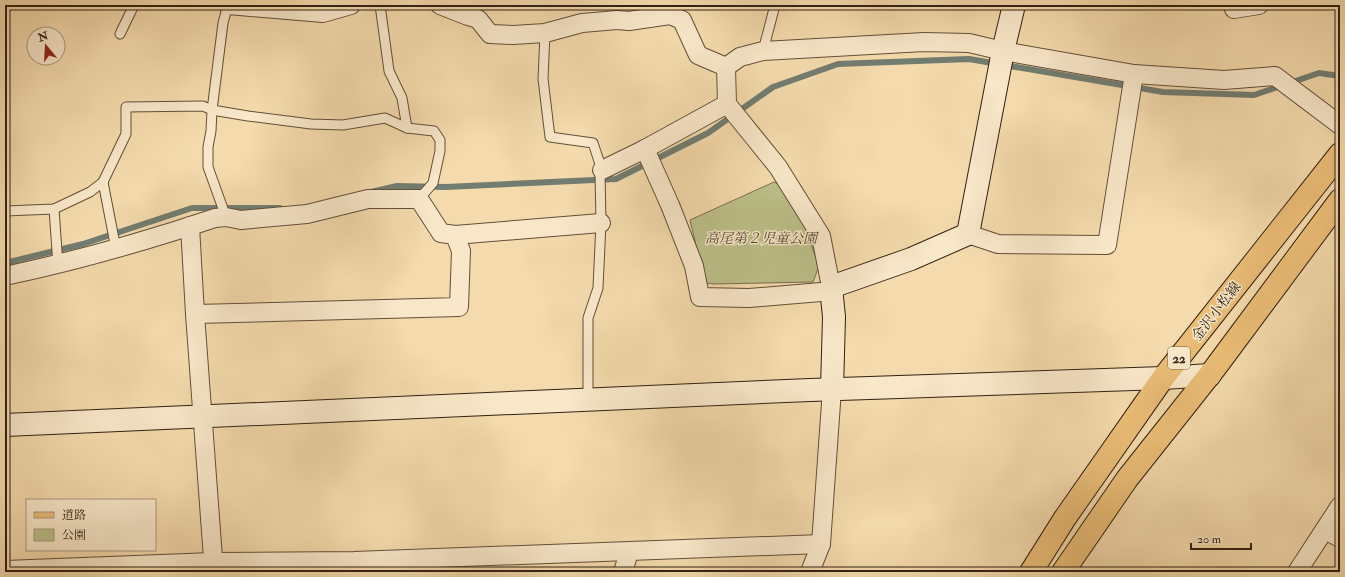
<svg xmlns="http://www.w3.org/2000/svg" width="1345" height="577" font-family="'IM FELL Double Pica','Noto Serif JP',serif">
<rect width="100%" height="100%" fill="#f4daac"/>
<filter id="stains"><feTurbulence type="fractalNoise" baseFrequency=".005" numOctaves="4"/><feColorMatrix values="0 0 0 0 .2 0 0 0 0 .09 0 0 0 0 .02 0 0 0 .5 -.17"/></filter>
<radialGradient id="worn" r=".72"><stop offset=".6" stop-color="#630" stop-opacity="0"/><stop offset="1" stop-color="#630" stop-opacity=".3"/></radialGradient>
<path fill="#bcc089" stroke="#76704e" d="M774,182l18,9 27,75 -6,16 -100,2 -8,-1 -15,-63z"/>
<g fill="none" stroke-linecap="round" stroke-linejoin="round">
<g stroke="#717d71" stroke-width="6">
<path d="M371,192l26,-6 49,1 170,-8 92,-46 65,-46 65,-23 131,-5 194,33 91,3 65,-22 21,3"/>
<path d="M5,263l78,-19 109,-36h88"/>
</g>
<defs>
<g id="lane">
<path d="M380,5l9,66 13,27 5,30"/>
<path d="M545,33l-2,46 7,58 43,6 9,27 -2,2 1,51 -3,65 -10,30v82"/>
<path d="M120,34l14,-29"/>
<path d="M763,51l12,-46"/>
<path d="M103,182l13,67"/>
<path d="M54,209l4,56"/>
<path d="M5,211l49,-2 36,-17 13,-10 23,-48v-27l77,-1 9,4 36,6 63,8 32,1 42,-7 22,10 27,3 6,9v11l-7,32 -14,16"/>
<path d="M226,217l-18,-50v-20l3,-16 1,-21 11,-87 5,-18"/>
</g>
<g id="street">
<path d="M228,5l95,8 28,-8"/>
<path d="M440,5l28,11 10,3 12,15 23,1 32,-2 37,-10 35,-3 12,1 41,-6 12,5 16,35 28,12 1,37 51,63 43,69 10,51 -10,5 -72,6 -49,-1 -6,-31 -24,-61 -25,-56"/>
<path d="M1233,5l1,4 25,-4"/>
<path d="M726,67l14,-10 23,-6 161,-9 45,1 34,8 131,23 90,6 51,-4 65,49"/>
<path d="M602,170l43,-21 82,-45"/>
<path d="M190,226l5,88 19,258"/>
<path d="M968,234l30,10 109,1 27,-171"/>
<path d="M455,235l146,-12"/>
<path d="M5,276c71,-15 141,-35 210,-58l11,-1 15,3 66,-6 61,-15h51l22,34 14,2 6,16 -2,56 -264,7"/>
<path d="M1325,530l15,8"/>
<path d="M5,570l208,-8 141,-1 467,-17"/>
<path d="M623,572l6,-20"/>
<path d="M810,572l11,-28 11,-155"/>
<path d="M1297,572l43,-66"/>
</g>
<g id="secondary">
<path d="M832,389l2,-72 -3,-30 80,-28 57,-25 35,-183 11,-46"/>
<path d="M5,425l805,-35 353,-12 47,-3"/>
</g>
<g id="primary">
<path d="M1031,572l34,-54 98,-140 177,-224"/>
<path d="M1063,572l64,-93 88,-111 125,-168"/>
</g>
</defs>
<use href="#lane" stroke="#624f38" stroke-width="11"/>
<use href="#street" stroke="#624f38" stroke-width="20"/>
<use href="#secondary" stroke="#312112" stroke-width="24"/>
<use href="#primary" stroke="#312112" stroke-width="24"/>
<use href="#lane" stroke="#f8e7c9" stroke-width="9"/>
<use href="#street" stroke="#f8e7c9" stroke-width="18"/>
<use href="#secondary" stroke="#f8e7c9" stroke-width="22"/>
<use href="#primary" stroke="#eabd76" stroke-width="22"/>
</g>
<g text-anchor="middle" stroke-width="3" stroke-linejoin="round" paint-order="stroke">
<rect fill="#f8e7c9" stroke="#6d5c49" stroke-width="1" x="1168" y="347" width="22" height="22" rx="3"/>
<g font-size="13" font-weight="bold" fill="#312112">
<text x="1179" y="363">22</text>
</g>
<g font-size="14" font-style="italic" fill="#544930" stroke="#f8e7c9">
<text x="761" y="243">高尾第２児童公園</text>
</g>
<g font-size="14" fill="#312112" stroke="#f8e7c9">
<text transform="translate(1216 311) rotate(-52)" y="5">金沢小松線</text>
</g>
</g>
<rect width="1345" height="577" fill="none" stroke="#f4daac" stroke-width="20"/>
<rect x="6" y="6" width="1333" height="565" fill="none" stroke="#312112" stroke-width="2"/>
<rect x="10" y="10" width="1325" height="557" fill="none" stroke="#312112"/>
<rect x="26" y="499" width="130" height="52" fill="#f8e7c9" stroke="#a89880"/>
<rect x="34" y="512" width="20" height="6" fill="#eabd76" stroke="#a89880"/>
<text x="62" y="519" font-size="12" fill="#312112">道路</text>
<rect x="34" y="529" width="20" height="12" fill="#bcc089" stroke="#a89880"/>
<text x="62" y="539" font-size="12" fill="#312112">公園</text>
<g transform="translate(46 46) rotate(342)"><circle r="19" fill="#f8e7c9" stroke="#a89880"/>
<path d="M0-3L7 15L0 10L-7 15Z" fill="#8f2418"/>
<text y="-6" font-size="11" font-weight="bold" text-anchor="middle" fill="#312112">N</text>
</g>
<path d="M1191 543v6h60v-6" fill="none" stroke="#312112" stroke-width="2"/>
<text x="1197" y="543" font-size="12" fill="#312112" stroke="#f8e7c9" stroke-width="3" paint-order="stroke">20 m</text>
<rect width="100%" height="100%" filter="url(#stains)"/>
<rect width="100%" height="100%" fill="url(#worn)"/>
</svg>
